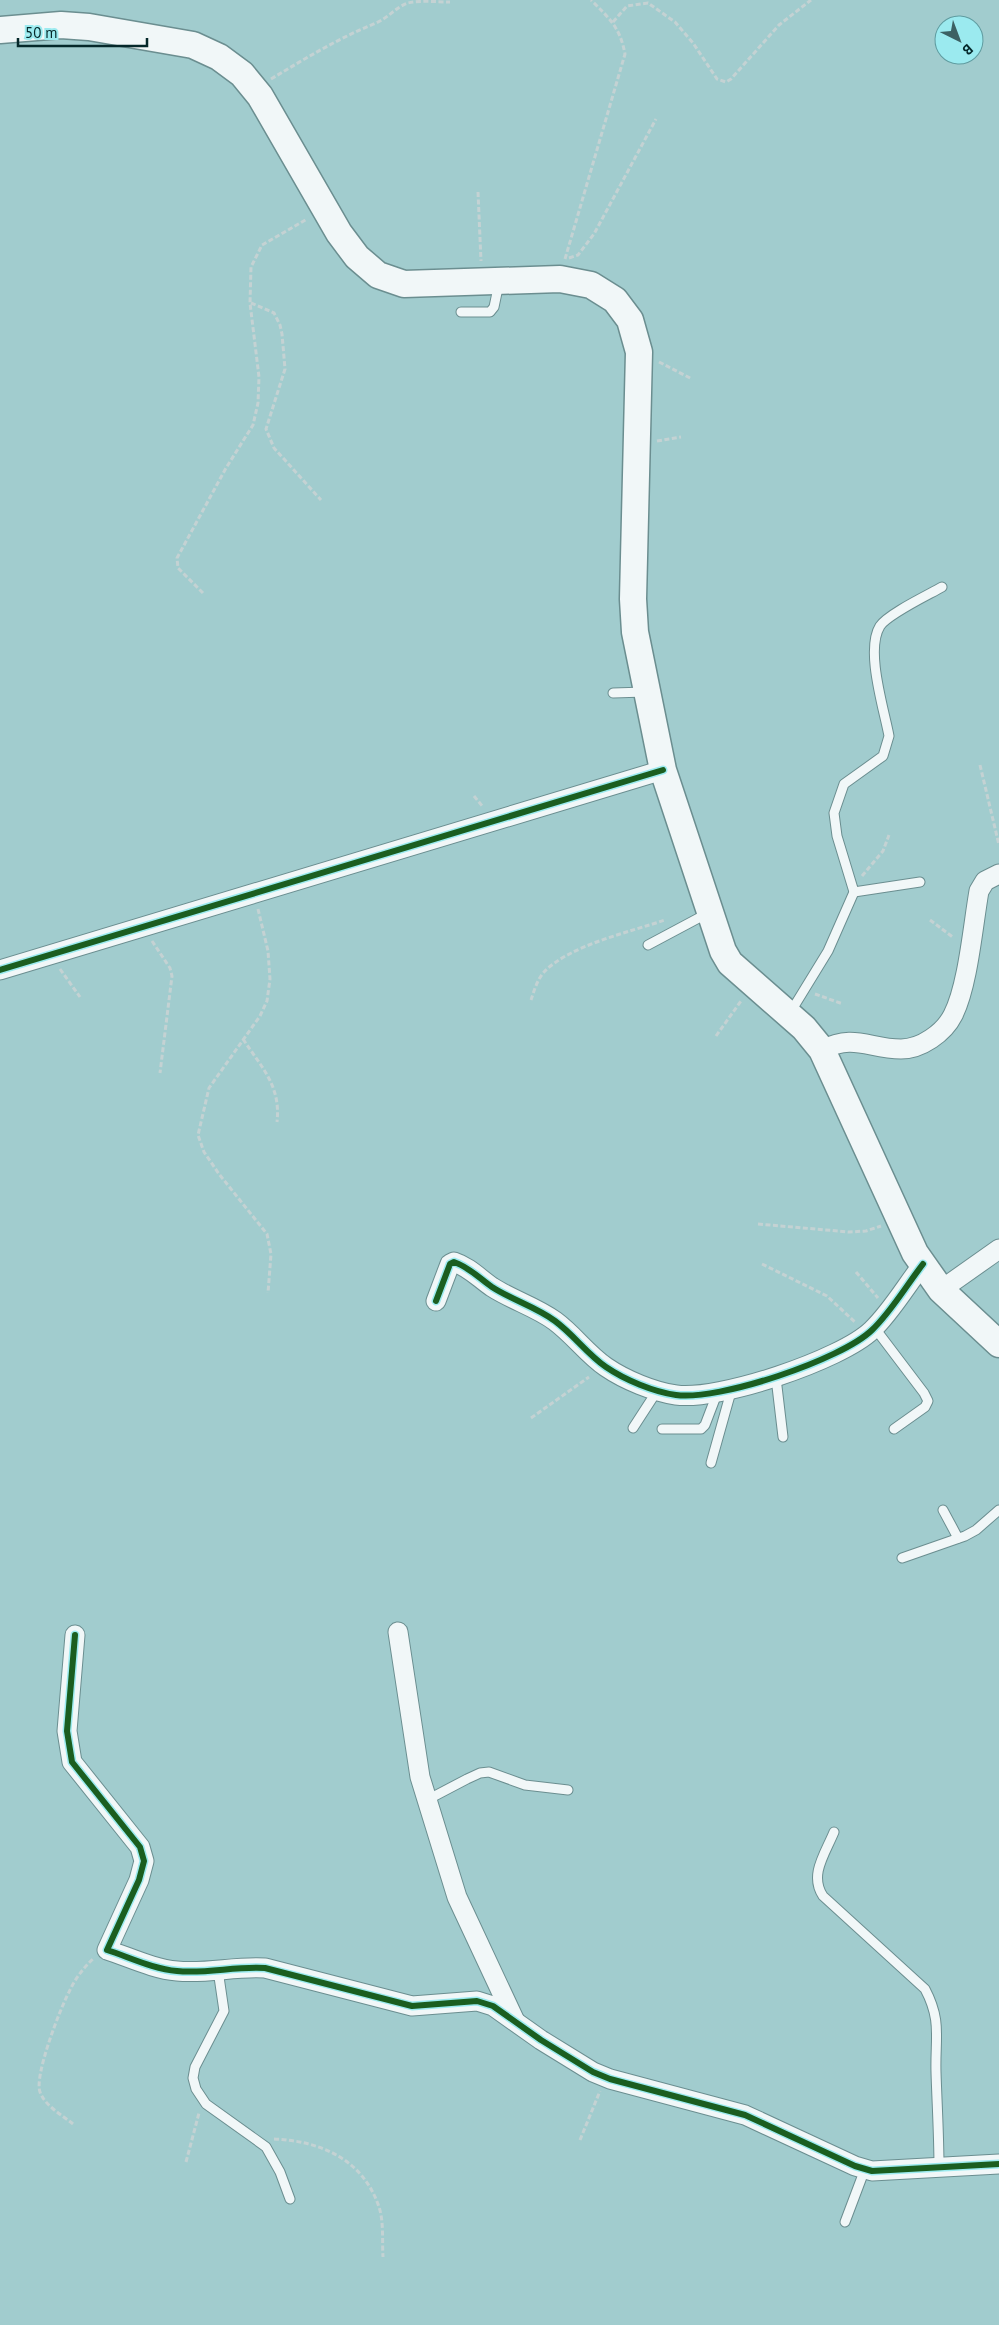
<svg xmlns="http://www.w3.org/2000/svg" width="999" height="2325" font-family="'PT Sans',sans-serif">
<rect width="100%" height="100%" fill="#a1ccce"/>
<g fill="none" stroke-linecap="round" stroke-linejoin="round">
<defs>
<g id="lane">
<path d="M461,312h29l4,-5 5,-24"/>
<path d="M613,693l32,-1"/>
<path d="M920,882l-66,10 -17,-56 -3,-23 10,-29 39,-28 6,-20c-5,-27 -24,-86 -9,-110 8,-12 48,-31 62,-39"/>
<path d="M648,945l60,-32"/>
<path d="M790,1013l38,-62 26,-59"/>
<path d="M874,1327l50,66 4,8 -3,6 -31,22"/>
<path d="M776,1378l7,59"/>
<path d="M633,1428l24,-37"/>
<path d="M662,1429h39l4,-4 13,-34"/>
<path d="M711,1463l21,-75"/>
<path d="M943,1510l15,28"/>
<path d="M902,1558l63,-22 11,-6 23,-20"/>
<path d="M427,1800l40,-21 13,-6 9,-1 36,13 43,5"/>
<path d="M834,1832c-9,22 -25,43 -11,64l102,93c17,32 10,49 11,83 1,32 3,64 3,96"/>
<path d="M218,1970l6,41 -29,56 -2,11 3,11 10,15 60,43 14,25 10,27"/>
<path d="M845,2222l20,-53"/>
</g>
<g id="street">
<path d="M0,970l663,-200"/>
<path d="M822,1050c32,-17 47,-1 79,-1 20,0 43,-16 52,-34 15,-29 20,-90 26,-124l6,-10 14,-7"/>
<path d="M941,1290l58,-41"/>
<path d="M436,1301l14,-37 4,-2c15,5 25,16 38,25 20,13 44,20 63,34 19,14 32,33 51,46 19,13 48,25 70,28 42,6 165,-35 196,-65 19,-18 34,-44 51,-66"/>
<path d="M398,1632l22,145 37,120 57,122"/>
<path d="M75,1635l-8,96 5,31 68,85 4,14 -5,19 -32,70c22,7 46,19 70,21 29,3 59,-5 88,-3l147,38 65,-5 16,5 48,34 52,32 17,7 135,36 110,51 17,5 127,-7"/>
</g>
<path id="secondary" d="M0,30l61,-5 28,2 104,18 26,12 23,17 18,22 79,137 18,24 21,18 26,9 156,-5 31,6 24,15 15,20 9,32 -6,247 2,33 28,138 60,181 7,12 74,65 18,22 93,203 26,37 58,54"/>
</defs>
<use href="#lane" stroke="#6b8e90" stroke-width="11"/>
<use href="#street" stroke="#6b8e90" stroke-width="21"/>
<use href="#secondary" stroke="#6b8e90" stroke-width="29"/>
<g stroke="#c4d2d3" stroke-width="3" stroke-dasharray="5 2.5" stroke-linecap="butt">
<path d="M613,22l14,-16 21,-3 27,19 18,21 24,36 9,3 5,-3 48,-54 32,-25"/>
<path d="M271,79c35,-21 68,-41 105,-56 12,-5 20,-16 32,-20 12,-3 29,-1 42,-1"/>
<path d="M478,192l3,69"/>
<path d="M569,258l9,-3 16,-21 62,-115"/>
<path d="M565,259l60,-205c-5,-27 -16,-36 -34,-54"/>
<path d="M251,303l23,10 6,12 2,9 3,35 -19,60 8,19 47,52"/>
<path d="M659,362l33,17"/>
<path d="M657,441l24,-4"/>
<path d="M203,593l-25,-25 -1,-10 49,-90 27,-43 5,-22 1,-26 -9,-74 1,-36 11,-22 45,-26"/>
<path d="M980,765l19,80"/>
<path d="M474,796l9,11"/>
<path d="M862,876l21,-25 6,-16"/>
<path d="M258,909l10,42 2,28 -3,22 -7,15 -51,72 -11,47 6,17 15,22 48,60 4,20 -3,39"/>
<path d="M930,920l24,18"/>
<path d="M152,941l18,27 2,8 -12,97"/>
<path d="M60,969l20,28"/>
<path d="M815,994l28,10"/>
<path d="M531,1000c3,-9 6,-20 13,-28 26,-27 86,-40 121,-52"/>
<path d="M716,1036l25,-35"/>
<path d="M243,1039c19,29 38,47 34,83"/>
<path d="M758,1224l91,8 17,-1 15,-5"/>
<path d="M762,1264l65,32 29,27"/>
<path d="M856,1272l22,26"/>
<path d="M531,1418l58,-41"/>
<path d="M73,2124c-11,-9 -28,-18 -33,-32 -6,-16 20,-83 29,-100 6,-13 14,-24 25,-34"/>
<path d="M274,2139c46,2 89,20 105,68 5,15 3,35 4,50"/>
<path d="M580,2140l20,-49"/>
<path d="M186,2162l13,-49"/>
</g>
<use href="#lane" stroke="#f1f7f8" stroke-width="9"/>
<use href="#street" stroke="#f1f7f8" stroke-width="19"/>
<use href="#secondary" stroke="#f1f7f8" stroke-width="26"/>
<defs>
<g id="cycleway">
<path d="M0,970l663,-200"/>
<path d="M436,1301l14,-37 4,-2c15,5 25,16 38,25 20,13 44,20 63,34 19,14 32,33 51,46 19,13 48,25 70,28 42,6 165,-35 196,-65 19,-18 34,-44 51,-66"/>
<path d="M75,1635l-8,96 5,31 68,85 4,14 -5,19 -32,70c22,7 46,19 70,21 29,3 59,-5 88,-3l147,38 65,-5 16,5 48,34 52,32 17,7 135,36 110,51 17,5 127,-7"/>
</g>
</defs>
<use href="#cycleway" stroke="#9beaef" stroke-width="9"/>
<use href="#cycleway" stroke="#1b5e20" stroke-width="6"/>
</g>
<g transform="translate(959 40) rotate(138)"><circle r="24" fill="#9beaef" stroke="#5f9ca0"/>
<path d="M0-4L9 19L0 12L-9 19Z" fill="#3c6163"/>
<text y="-8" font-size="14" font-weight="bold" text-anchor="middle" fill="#05282a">B</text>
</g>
<path d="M18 38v8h129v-8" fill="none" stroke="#05282a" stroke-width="2.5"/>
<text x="25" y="38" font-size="15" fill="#05282a" stroke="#9beaef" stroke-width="4" paint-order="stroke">50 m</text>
</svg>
